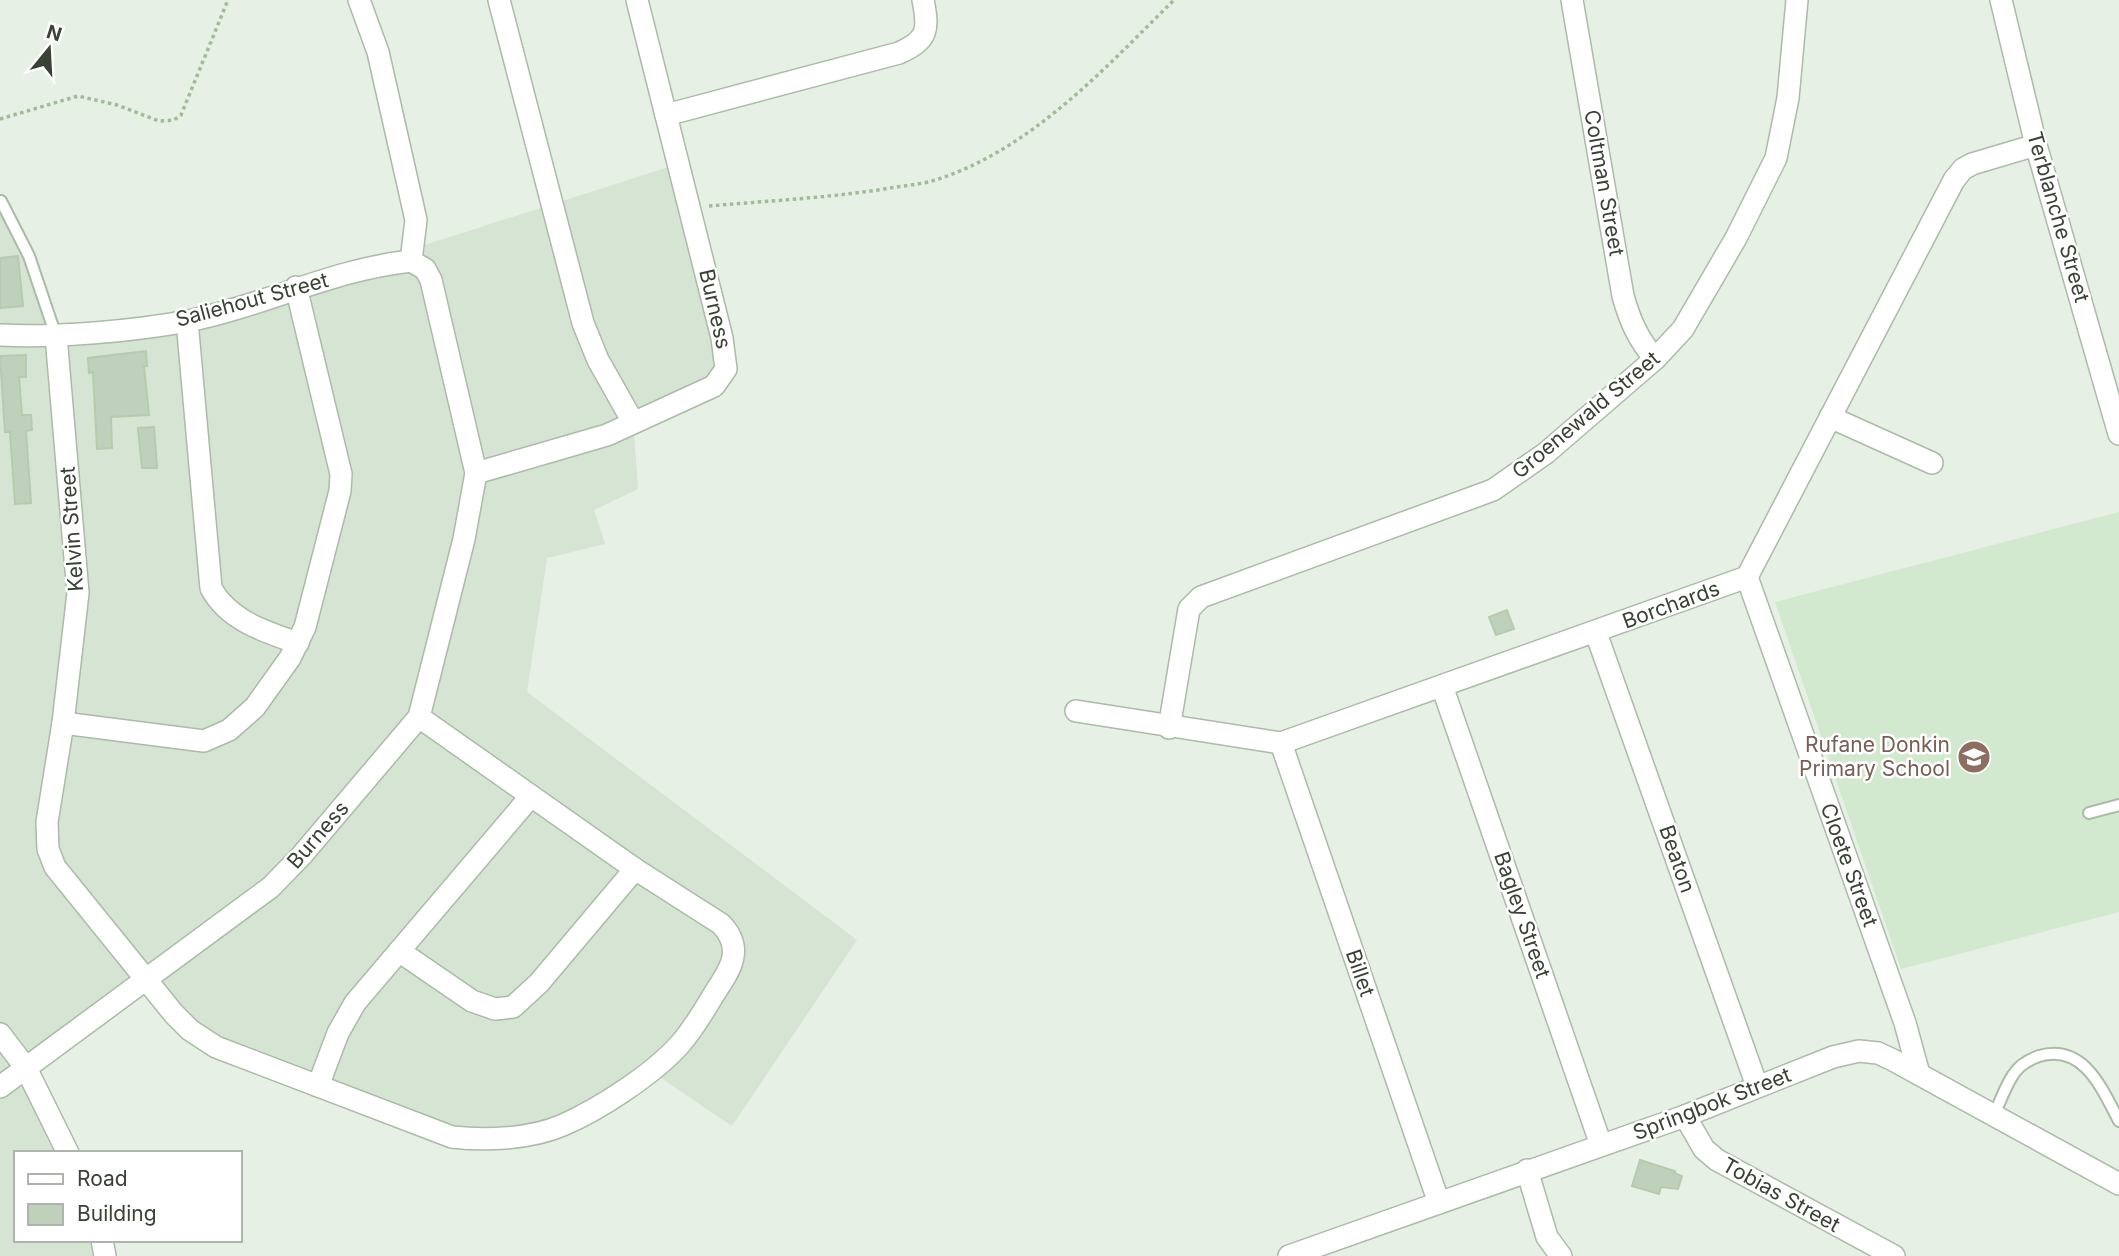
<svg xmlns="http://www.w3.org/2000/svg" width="2119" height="1256" font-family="Inter,sans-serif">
<rect width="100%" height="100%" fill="#e6f0e4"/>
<path fill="#d5e4d3" d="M675,165l51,204 -93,53 5,67 -44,21 11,34 -58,14 -20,134 330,248 -125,186 -83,-56 -79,51 -97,18 -257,-92 -68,-67 -121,88 41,85h-52v87h86l3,16h-105v-1055l55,134 132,-14z"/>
<path fill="#d2e8cf" d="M2119,512v400l-218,57 -126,-367z"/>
<g fill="#c0d1bb" stroke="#b5cbae" stroke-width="2">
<path d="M18,256l5,50 -23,2v-50z"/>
<path d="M146,351l1,15h-3l5,49 -38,2 1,31 -15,1 -4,-77 -4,1 -1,-15z"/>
<path d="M26,355v22h-7l3,38h9l1,15 -6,1 5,72 -16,1 -5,-72h-5l-5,-76z"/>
<path d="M154,427l3,41h-15l-4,-40z"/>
<path d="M1507,610l7,19 -18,6 -7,-18z"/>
<path d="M1640,1160l35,11 -1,2 8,3 -4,13 -17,-2 -2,7 -27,-8z"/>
</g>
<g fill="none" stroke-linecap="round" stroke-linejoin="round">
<defs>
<g id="lane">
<path d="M1,201l28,55 27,80"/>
<path d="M2089,813l30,-8"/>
<path d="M1994,1115c6,-13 11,-28 19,-40 6,-10 15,-15 26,-19 45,-13 63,33 80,65"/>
</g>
<g id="street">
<path d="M359,0l19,52 38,168 -5,41"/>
<path d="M499,0l84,323 15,37 35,62"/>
<path d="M1572,0l51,296c7,25 15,43 32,63"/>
<path d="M2001,0l35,145 83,289"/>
<path d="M666,115l233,-62c29,-13 30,-23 24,-53"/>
<path d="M187,321l24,267c17,32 54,44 87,55"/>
<path d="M0,335c55,3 134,-4 188,-14 75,-15 146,-52 223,-60l14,8 6,11 45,193 -12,66 -45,178 -117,138 -31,32 -271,200"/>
<path d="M56,336l22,257 -15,130 -16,99 1,27 7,18 119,147 16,16 26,17 236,90c34,4 79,2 111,-12 37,-16 92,-52 118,-82 13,-15 23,-32 33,-49 16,-24 31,-45 7,-70l-86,-55 -216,-152"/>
<path d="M1830,417l102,46"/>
<path d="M476,473l131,-38 107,-49 12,-17 -4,-31 -85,-338"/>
<path d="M1747,577l158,446 14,51"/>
<path d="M1596,633l161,453"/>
<path d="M1442,686l159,459"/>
<path d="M1076,711l205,32 466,-166 207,-397 9,-11 9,-5 64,-19"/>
<path d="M63,723l141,18 25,-11 26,-23 35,-49 15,-31 35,-136 1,-17 -45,-187"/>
<path d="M1169,728l20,-119 12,-12 292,-107 53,-37 109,-94 28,-30 53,-91 40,-80 12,-60 9,-98"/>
<path d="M1281,743l158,460"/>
<path d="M399,951l73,50 23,8 18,-2 26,-24 96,-114"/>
<path d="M0,1034l26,34 42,85"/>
<path d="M318,1086l20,-53 17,-30 176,-207"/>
<path d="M1685,1116l19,33 13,11 177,96"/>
<path d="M1527,1170l20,67 14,19"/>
<path d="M102,1240l3,16"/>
<path d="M1289,1256l396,-140 148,-59 26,-6 19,2 15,7 226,124"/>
</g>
</defs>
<use href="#lane" stroke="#abbba8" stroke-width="14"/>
<use href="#street" stroke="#abbba8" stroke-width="24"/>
<g stroke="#a0bb9a" stroke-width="3.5" stroke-dasharray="3.5 3.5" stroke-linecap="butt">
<path d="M0,119l78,-23 39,9 42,16 15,-1 7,-5 47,-115"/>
<path d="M709,206c58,-5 117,-8 175,-17 16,-3 33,-4 48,-8 97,-29 172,-112 242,-181"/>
</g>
<use href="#lane" stroke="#fff" stroke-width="10"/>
<use href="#street" stroke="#fff" stroke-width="21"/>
</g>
<defs>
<symbol id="school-disc" viewBox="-11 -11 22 22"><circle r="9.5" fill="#8d6e63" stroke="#fff"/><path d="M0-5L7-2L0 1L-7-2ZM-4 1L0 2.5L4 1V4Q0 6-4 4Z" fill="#fff"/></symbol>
</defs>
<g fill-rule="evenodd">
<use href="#school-disc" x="1955" y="738" width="38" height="38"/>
</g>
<g text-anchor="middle" stroke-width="5" stroke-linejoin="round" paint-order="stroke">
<g font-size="21" fill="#384235" stroke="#fff">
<text transform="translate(1604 183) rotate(80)" y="7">Coltman Street</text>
<text transform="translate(2058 217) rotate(74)" y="7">Terblanche Street</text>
<text transform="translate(252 300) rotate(-15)" y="7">Saliehout Street</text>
<text transform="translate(715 309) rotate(77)" y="7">Burness</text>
<text transform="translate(1586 415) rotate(-40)" y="7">Groenewald Street</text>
<text transform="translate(72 529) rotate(-94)" y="7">Kelvin Street</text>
<text transform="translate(1671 605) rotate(-20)" y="7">Borchards</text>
<text transform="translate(318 835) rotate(-49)" y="7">Burness</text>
<text transform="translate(1677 859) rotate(71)" y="7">Beaton</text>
<text transform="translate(1849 865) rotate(70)" y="7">Cloete Street</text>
<text transform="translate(1522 915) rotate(71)" y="7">Bagley Street</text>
<text transform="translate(1360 973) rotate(71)" y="7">Billet</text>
<text transform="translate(1712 1104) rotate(-21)" y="7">Springbok Street</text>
<text transform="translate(1781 1195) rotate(29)" y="7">Tobias Street</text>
</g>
<g font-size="21" fill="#785e54" stroke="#fff" text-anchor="end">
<text x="1950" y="752">Rufane Donkin<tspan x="1950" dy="24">Primary School</tspan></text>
</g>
</g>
<rect x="14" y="1151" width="228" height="91" fill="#ffffff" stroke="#afb3ae" stroke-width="2"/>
<rect x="28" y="1174" width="35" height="10" fill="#ffffff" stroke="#afb3ae" stroke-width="2"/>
<text x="77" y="1186" font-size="21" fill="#384235">Road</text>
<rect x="28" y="1204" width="35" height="21" fill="#c0d1bb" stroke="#afb3ae" stroke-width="2"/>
<text x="77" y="1221" font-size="21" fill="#384235">Building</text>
<g transform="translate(49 49) rotate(18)" stroke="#ffffff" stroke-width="5" paint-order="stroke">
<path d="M0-5L12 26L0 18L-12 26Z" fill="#384235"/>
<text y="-10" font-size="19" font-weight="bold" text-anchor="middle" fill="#384235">N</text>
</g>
</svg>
